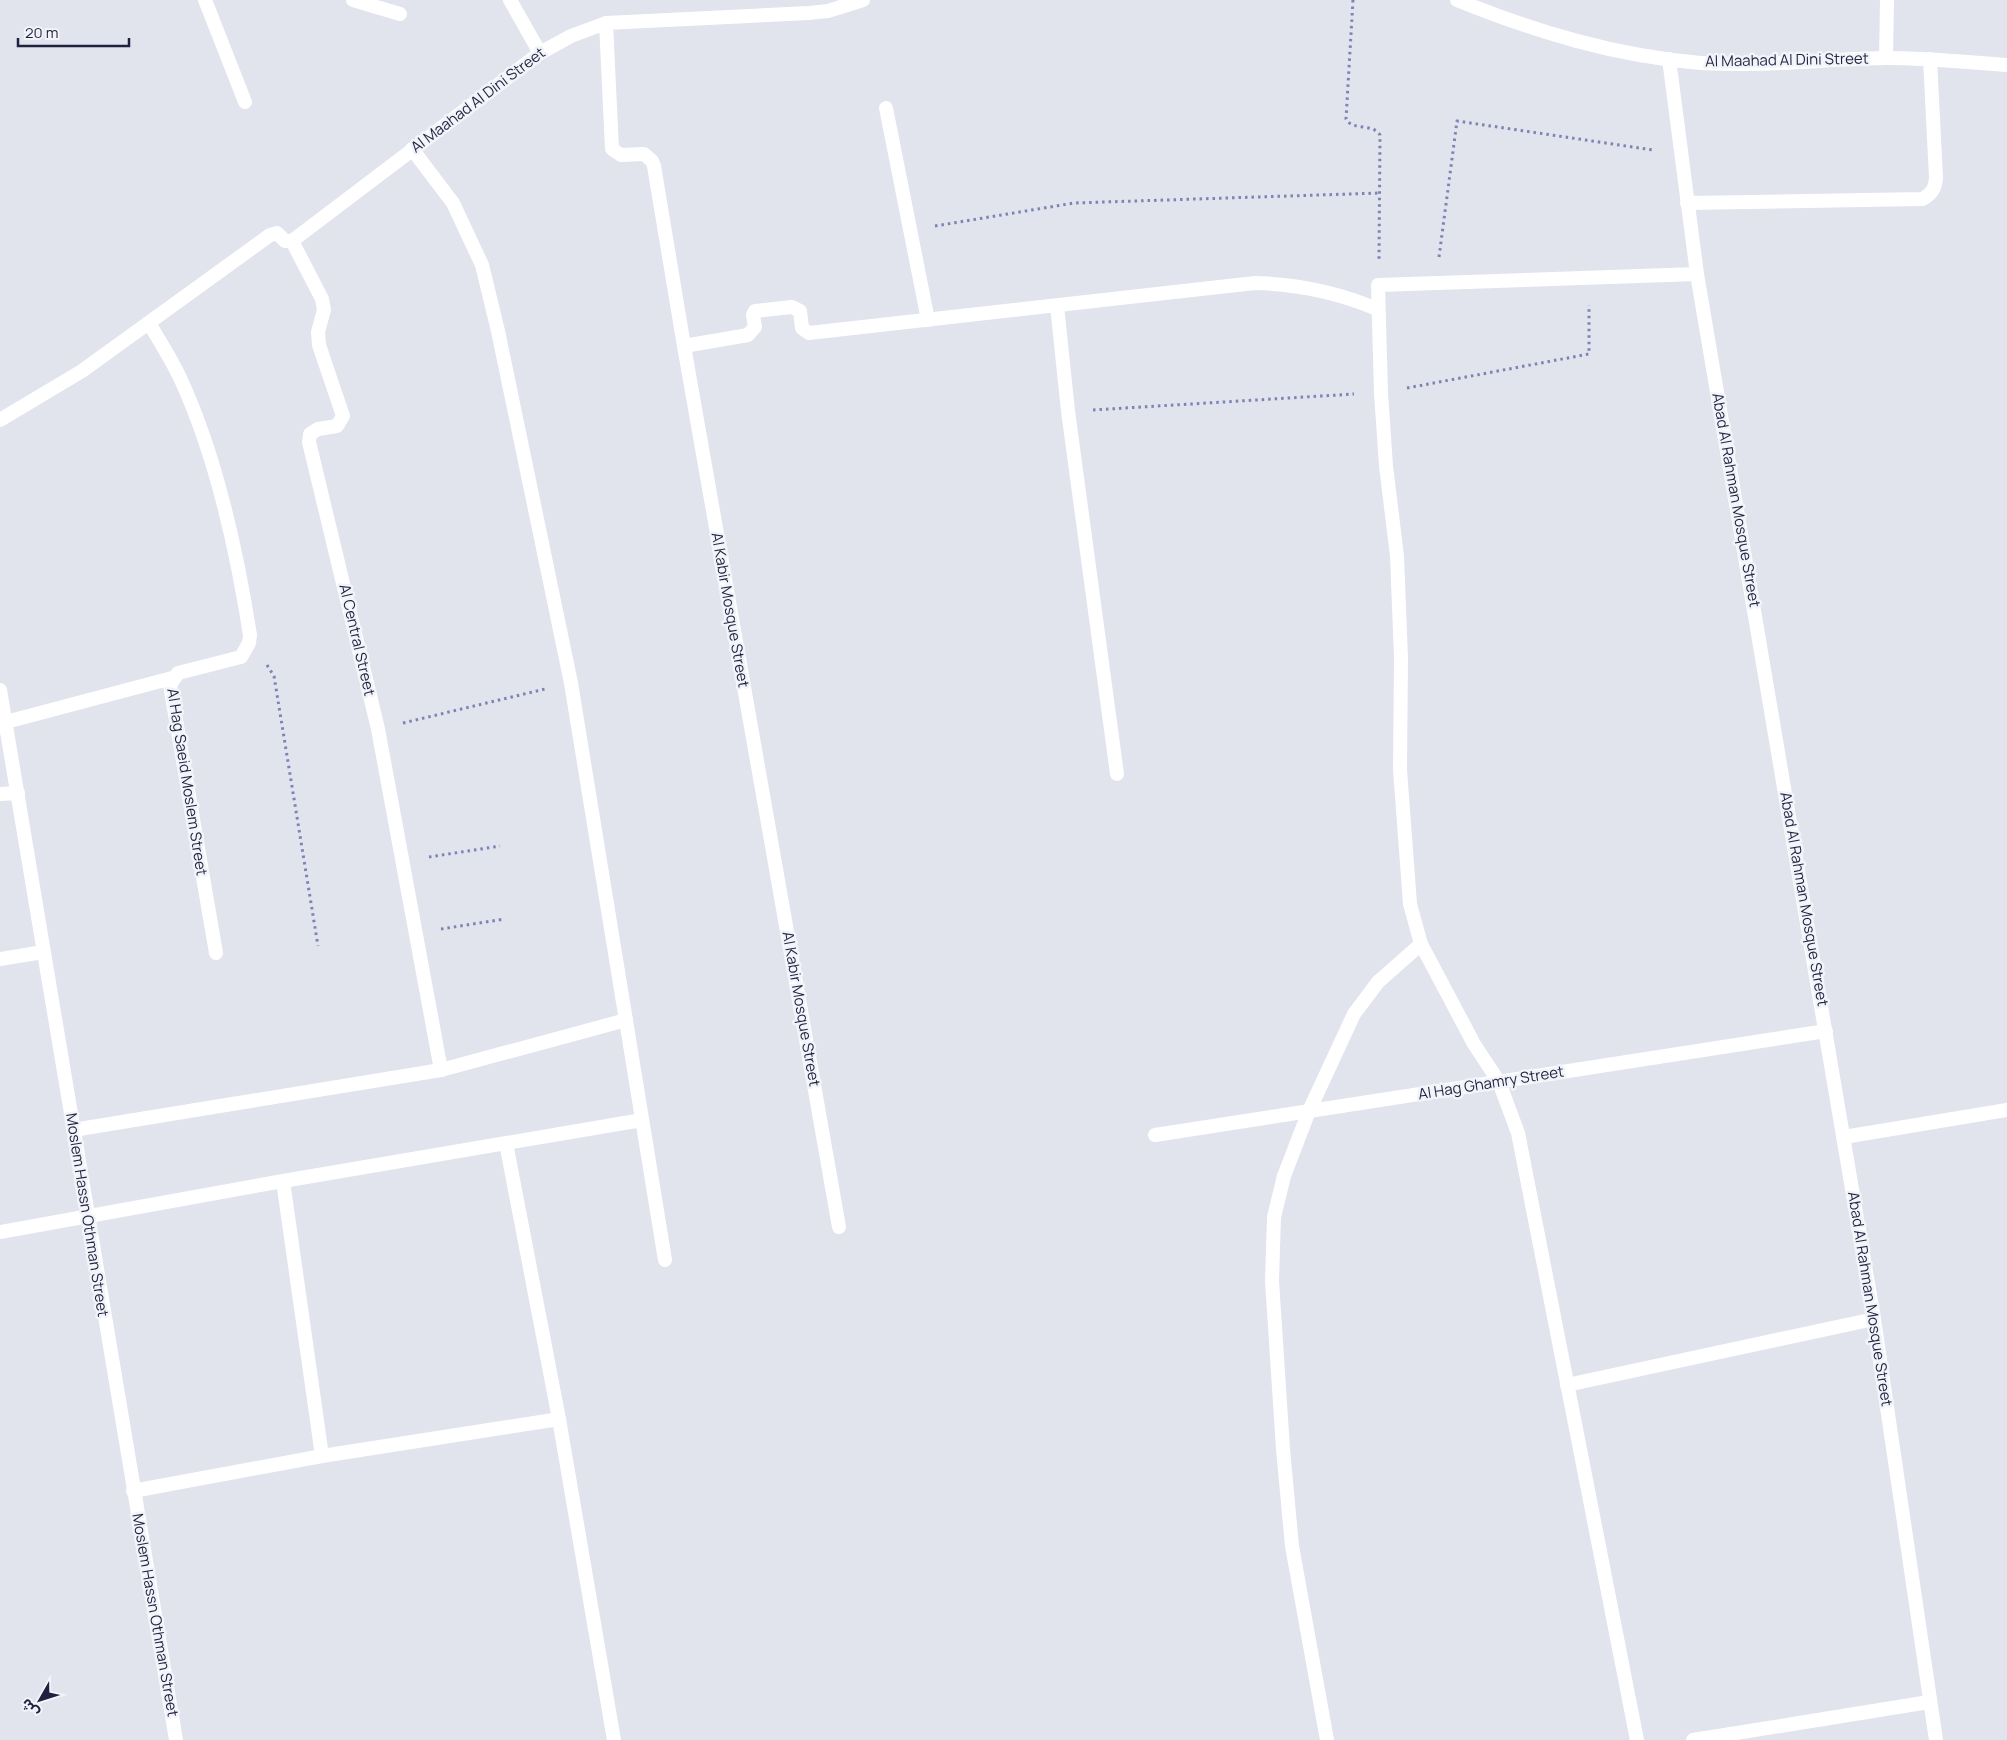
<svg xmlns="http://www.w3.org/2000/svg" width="2007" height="1740" font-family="Manrope,'Noto Sans Arabic',sans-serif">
<rect width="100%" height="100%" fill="#e1e3ed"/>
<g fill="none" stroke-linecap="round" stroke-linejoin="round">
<g stroke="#7e83b4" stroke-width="3" stroke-dasharray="2.5 4" stroke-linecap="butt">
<path d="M1353,0l-7,119c6,12 27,4 34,16l-1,125"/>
<path d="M935,226l139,-23 306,-10"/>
<path d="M1439,257l18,-136 196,29"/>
<path d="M1407,388l182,-34v-49"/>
<path d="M1093,410l261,-16"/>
<path d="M267,665l7,11 44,270"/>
<path d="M403,723l142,-34"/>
<path d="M429,857l71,-11"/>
<path d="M441,929l64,-10"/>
</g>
<g stroke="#fff" stroke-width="14">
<path d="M205,0l40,102"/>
<path d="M353,0l47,14"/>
<path d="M510,0l30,53"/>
<path d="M1457,0c79,32 158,56 244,63 61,4 124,-4 185,-5 41,0 81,4 121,7"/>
<path d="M606,23l6,126 9,6 23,-1 8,7 2,5 30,180 155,881"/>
<path d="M1886,58l1,-58"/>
<path d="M1669,59l28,215 177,1045 62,421"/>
<path d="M886,108l42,212"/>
<path d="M412,149l41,54 29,62 16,66 73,352 94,577"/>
<path d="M1687,203l236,-4c9,-6 12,-10 13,-21l-6,-119"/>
<path d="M292,241l30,58 2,11 -6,22 1,13 24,71 -6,10 -19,3 -8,5 -1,8 69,287 63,341"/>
<path d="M1057,306l11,105 49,363"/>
<path d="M149,323c11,19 23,37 32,57 35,76 56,172 69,255l-1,8 -8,14 -63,16 -8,12 46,268"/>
<path d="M684,346l64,-11 7,-8 -2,-12 2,-4 37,-4 8,4 2,17 7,5 446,-50c44,1 82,9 122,26"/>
<path d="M0,420l82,-49 188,-136 7,-2 8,8h7l248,-188 31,-17 35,-13 203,-10 19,-2 35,-11"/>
<path d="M0,690l176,1050"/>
<path d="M6,722l166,-44"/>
<path d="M0,794l18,-1"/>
<path d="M0,959l43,-7"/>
<path d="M73,1130l368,-60 185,-50"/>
<path d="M1155,1135l671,-104"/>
<path d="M1844,1137l163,-27"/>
<path d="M506,1143l53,276 55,321"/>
<path d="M283,1181l39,275"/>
<path d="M0,1232l283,-51 359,-61"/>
<path d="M1567,1385l307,-66"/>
<path d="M133,1491l189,-35 237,-37"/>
<path d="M1327,1740l-35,-194 -9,-97 -11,-168 2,-64 10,-41 25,-65 45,-97 24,-32 43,-38"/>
<path d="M1637,1740l-119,-607 -19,-51 -25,-38 -53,-100 -11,-40 -10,-134 1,-112 -4,-102 -11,-90 -5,-73 -3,-108 319,-11"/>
<path d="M1693,1740l236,-38"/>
</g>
</g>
<g text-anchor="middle" stroke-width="5" stroke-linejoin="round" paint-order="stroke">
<g font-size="15" fill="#1f213f" stroke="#f2f4f9">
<text transform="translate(1787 60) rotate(-1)" y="5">Al Maahad Al Dini Street</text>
<text transform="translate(478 100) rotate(-37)" y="5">Al Maahad Al Dini Street</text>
<text transform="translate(1736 500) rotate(80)" y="5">Abad Al Rahman Mosque Street</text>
<text transform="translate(730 610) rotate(80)" y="5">Al Kabir Mosque Street</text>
<text transform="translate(357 640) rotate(77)" y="5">Al Central Street</text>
<text transform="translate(187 782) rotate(81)" y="5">Al Hag Saeid Moslem Street</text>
<text transform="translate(1804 899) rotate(80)" y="5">Abad Al Rahman Mosque Street</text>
<text transform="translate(801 1009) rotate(80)" y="5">Al Kabir Mosque Street</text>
<text transform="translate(1491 1083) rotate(-9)" y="5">Al Hag Ghamry Street</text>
<text transform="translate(87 1215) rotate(81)" y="5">Moslem Hassn Othman Street</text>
<text transform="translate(1870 1299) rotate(81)" y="5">Abad Al Rahman Mosque Street</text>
<text transform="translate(155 1615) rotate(80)" y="5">Moslem Hassn Othman Street</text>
</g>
</g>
<g transform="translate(40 1700) rotate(231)" stroke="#f2f4f9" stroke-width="4" paint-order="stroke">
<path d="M0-4L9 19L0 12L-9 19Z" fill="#1f213f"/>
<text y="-8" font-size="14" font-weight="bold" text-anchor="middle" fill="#1f213f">ش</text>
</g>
<path d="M18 38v8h111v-8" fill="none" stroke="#1f213f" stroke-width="2.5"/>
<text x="25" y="38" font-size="15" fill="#1f213f" stroke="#f2f4f9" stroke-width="4" paint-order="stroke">20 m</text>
</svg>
